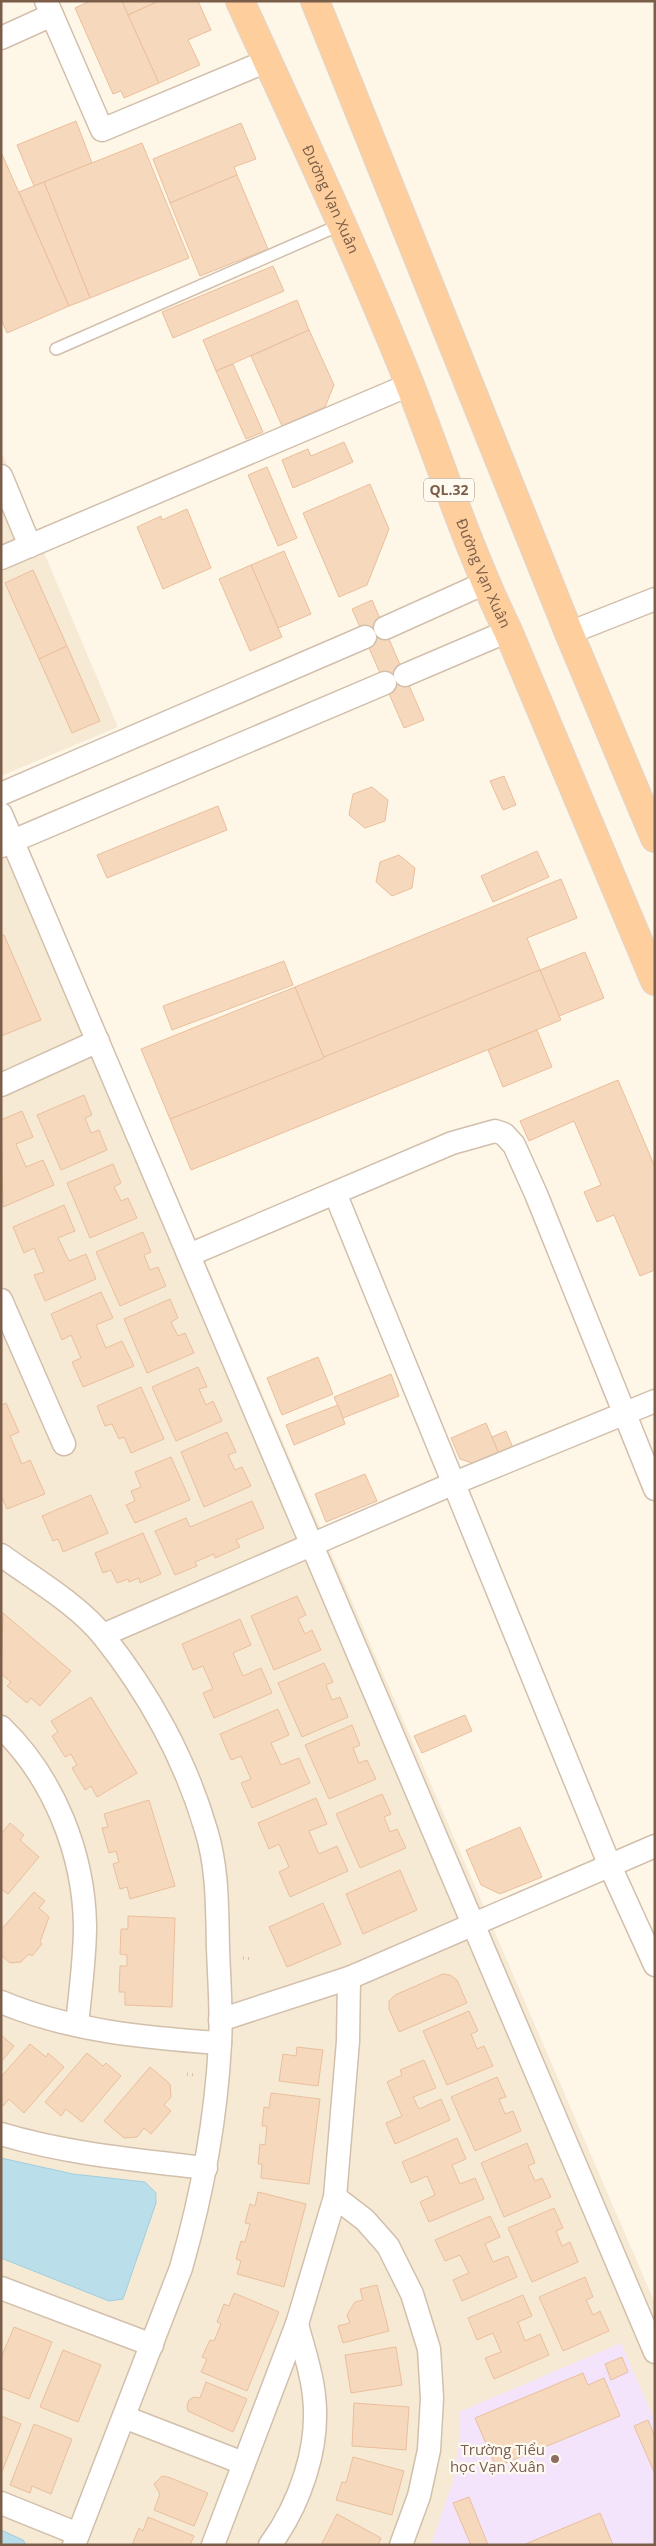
<svg xmlns="http://www.w3.org/2000/svg" width="656" height="2546" font-family="'Open Sans',sans-serif">
<rect width="100%" height="100%" fill="#fef7e8"/>
<g fill="#f6ead5">
<path d="M1,451l117,276 -117,49z"/>
<path d="M1,785l108,254 546,1264v242h-654z"/>
</g>
<path fill="#f4e4fb" d="M621,2343l34,78v124h-224l23,-67 5,-38v-28z"/>
<g fill="#badfea" stroke="#9fcedd">
<path d="M1,2158l72,16 72,8 11,11v10l-33,96 -14,2 -108,-43z"/>
<path d="M1,2530l22,10 3,5h-25z"/>
</g>
<g fill="#f6d8bd" stroke="#eabf9c">
<path d="M90,1h32l37,82 -35,15 -3,-7 -8,3 -38,-86z"/>
<path d="M122,1h37l-31,14z"/>
<path d="M159,1h39l13,29 -23,10 12,25 -41,18 -31,-68z"/>
<path d="M76,121l16,42 -58,23 -17,-41z"/>
<path d="M241,123l15,36 -22,8 3,8 -67,28 -17,-44z"/>
<path d="M142,143l47,115 -99,40 -46,-116z"/>
<path d="M1,152l68,154 -62,27 -6,-14z"/>
<path d="M237,175l31,74 -68,27 -30,-73z"/>
<path d="M44,182l46,116 -21,8 -50,-114z"/>
<path d="M273,266l11,25 -111,47 -11,-26z"/>
<path d="M297,300l12,30 -93,41 -13,-31z"/>
<path d="M309,330l25,55 -9,22 -43,19 -31,-70z"/>
<path d="M233,364l30,68 -17,7 -30,-68z"/>
<path d="M344,442l9,20 -60,26 -11,-28 26,-11 3,7z"/>
<path d="M267,467l30,71 -19,8 -30,-71z"/>
<path d="M370,484l19,45 -22,56 -28,12 -36,-84z"/>
<path d="M187,509l24,59 -48,21 -26,-62 24,-11 1,4z"/>
<path d="M284,551l27,63 -33,14 -27,-63z"/>
<path d="M251,565l31,72 -32,14 -31,-72z"/>
<path d="M33,570l34,76 -28,13 -34,-76z"/>
<path d="M372,600l52,120 -20,8 -52,-119z"/>
<path d="M67,646l33,75 -28,12 -33,-74z"/>
<path d="M504,776l12,29 -13,5 -13,-29z"/>
<path d="M372,787l16,13 -3,21 -20,7 -16,-13 4,-21z"/>
<path d="M218,806l9,24 -120,48 -10,-23z"/>
<path d="M537,851l12,26 -56,25 -12,-26z"/>
<path d="M399,855l16,13 -3,20 -20,8 -16,-14 4,-20z"/>
<path d="M561,879l16,39 -50,20 13,32 -216,88 -29,-71z"/>
<path d="M4,935l37,85 -40,16v-100z"/>
<path d="M585,952l19,46 -45,18 -19,-46z"/>
<path d="M284,961l9,24 -121,45 -9,-24z"/>
<path d="M540,970l21,50 -370,150 -21,-51z"/>
<path d="M295,987l29,71 -154,61 -29,-70z"/>
<path d="M537,1030l15,37 -49,20 -15,-37z"/>
<path d="M618,1080l37,87v103l-15,6 -26,-61 -17,7 -13,-30 17,-7 -27,-64 -45,20 -9,-20z"/>
<path d="M84,1095l8,20 -7,3 6,15 8,-3 8,20 -46,20 -24,-55z"/>
<path d="M22,1111l11,26 -17,7 10,23 17,-7 11,25 -51,22 -2,-87z"/>
<path d="M113,1164l8,19 -7,4 7,14 7,-3 9,20 -47,20 -23,-55z"/>
<path d="M64,1205l11,26 -17,7 11,23 17,-7 10,25 -51,22 -11,-26 10,-3 -10,-24 -10,5 -11,-26z"/>
<path d="M143,1232l8,20 -7,3 6,15 8,-3 8,19 -46,20 -24,-54z"/>
<path d="M101,1292l12,26 -17,7 10,23 16,-7 12,25 -51,21 -11,-25 9,-4 -10,-23 -9,5 -11,-26z"/>
<path d="M170,1299l8,19 -7,4 7,14 7,-3 9,20 -47,20 -23,-54z"/>
<path d="M318,1357l15,37 -51,21 -15,-37z"/>
<path d="M198,1367l9,20 -8,2 7,16 7,-4 9,20 -46,20 -24,-54z"/>
<path d="M391,1374l8,22 -56,22 -9,-21z"/>
<path d="M141,1387l23,52 -33,14 -7,-16 -5,2 -7,-15 -7,2 -8,-20z"/>
<path d="M6,1403l13,29 -9,4 12,28 8,-4 15,34 -38,15 -6,-14v-90z"/>
<path d="M338,1405l7,19 -51,21 -8,-20z"/>
<path d="M486,1423l13,31 -24,10 -15,-5 -9,-21z"/>
<path d="M506,1431l7,17 -14,6 -7,-17z"/>
<path d="M227,1432l9,20 -8,3 7,15 7,-3 9,19 -47,21 -23,-55z"/>
<path d="M171,1457l19,43 -55,23 -9,-18 9,-4 -4,-10 10,-4 -6,-15z"/>
<path d="M365,1474l12,27 -51,21 -11,-28z"/>
<path d="M91,1495l17,38 -45,19 -5,-13 -5,2 -11,-25z"/>
<path d="M252,1501l12,27 -28,12 4,7 -25,11 -1,-4 -19,8 2,4 -22,9 -20,-44 31,-13 4,9z"/>
<path d="M143,1533l18,41 -21,9 -1,-5 -10,4 -1,-3 -11,4 -6,-13 -8,3 -8,-20z"/>
<path d="M297,1596l9,19 -8,4 7,15 7,-4 9,20 -47,20 -23,-54z"/>
<path d="M3,1613l68,58 -31,35 -9,-8 -4,5 -20,-17 4,-4 -10,-8z"/>
<path d="M240,1619l11,26 -18,8 10,23 18,-8 11,25 -58,25 -11,-25 10,-4 -10,-23 -10,4 -11,-26z"/>
<path d="M324,1663l9,19 -7,3 6,15 8,-3 8,20 -46,20 -24,-54z"/>
<path d="M91,1697l46,76 -40,24 -6,-11 -6,4 -13,-22 5,-3 -6,-11 -6,3 -13,-21 6,-4 -7,-11z"/>
<path d="M278,1709l11,26 -18,8 10,22 18,-7 11,25 -58,25 -11,-25 10,-4 -10,-23 -10,4 -11,-26z"/>
<path d="M465,1715l7,16 -50,22 -8,-17z"/>
<path d="M352,1725l8,20 -7,3 6,15 8,-3 9,19 -47,20 -24,-54z"/>
<path d="M382,1794l9,20 -7,3 6,15 7,-3 9,19 -46,20 -24,-54z"/>
<path d="M316,1798l11,26 -18,7 10,23 18,-8 11,25 -58,26 -11,-25 10,-5 -10,-23 -10,5 -11,-26z"/>
<path d="M149,1800l26,86 -45,13 -3,-12 -7,2 -7,-25 6,-2 -3,-11 -7,2 -7,-25 6,-1 -4,-13z"/>
<path d="M10,1823l14,12 -4,5 19,17 -31,37 -7,-5v-55z"/>
<path d="M520,1827l22,50 -42,17 -19,-9 -15,-35z"/>
<path d="M400,1870l17,40 -54,24 -17,-40z"/>
<path d="M34,1892l11,9 -6,7 10,9 -9,25 2,2 -10,12 -3,-2 -8,8 -11,1 -9,-8v-25z"/>
<path d="M323,1903l18,41 -54,23 -18,-40z"/>
<path d="M128,1916l47,2 -3,89 -47,-2v-13h-6l1,-26h7v-11l-7,-1 1,-25h7z"/>
<path d="M443,1974l7,1 7,5 10,23 -68,29 -10,-23v-8l6,-6z"/>
<path d="M469,2011l9,20 -7,3 6,15 7,-3 9,20 -46,19 -24,-54z"/>
<path d="M1,2035l13,11 -13,16z"/>
<path d="M30,2044l16,13 2,-4 16,14 -40,46 -15,-14 -6,7 -2,-1v-28z"/>
<path d="M297,2047l26,3 -5,36 -39,-5 4,-27 13,2z"/>
<path d="M87,2053l16,13 3,-3 15,13 -39,46 -16,-13 -5,7 -16,-14z"/>
<path d="M424,2060l12,28 -23,9 6,12 22,-10 9,21 -55,24 -9,-21 16,-7 -15,-34 15,-7 -2,-5z"/>
<path d="M150,2067l20,17 1,13 -7,8 7,6 -20,23 -7,-6 -7,9 -13,1 -20,-17z"/>
<path d="M497,2077l9,20 -7,2 6,15 8,-3 8,20 -46,20 -24,-54z"/>
<path d="M271,2093l49,6 -11,85 -48,-6 1,-14h-4l2,-20 5,1 2,-19h-5l2,-19 5,1z"/>
<path d="M457,2138l9,21 -14,6 8,19 15,-6 9,21 -55,23 -9,-20 15,-7 -8,-19 -16,7 -9,-21z"/>
<path d="M527,2143l8,20 -7,3 7,15 7,-3 9,19 -47,20 -23,-54z"/>
<path d="M258,2192l48,12 -22,83 -47,-13 4,-13 -5,-2 5,-18 4,1 5,-18 -5,-1 5,-19 5,2z"/>
<path d="M554,2208l9,20 -7,3 6,15 8,-4 8,20 -46,20 -24,-54z"/>
<path d="M490,2216l10,21 -15,7 8,18 15,-6 9,21 -55,24 -9,-21 16,-7 -9,-18 -15,6 -10,-21z"/>
<path d="M585,2277l8,20 -7,3 7,15 7,-4 9,20 -46,20 -24,-54z"/>
<path d="M377,2285l12,46 -46,12 -5,-17 12,-3 -3,-8 8,-13 8,-2 -3,-11z"/>
<path d="M234,2293l45,19 -32,79 -46,-19 6,-13 -5,-2 8,-17 4,1 7,-17 -4,-2 7,-18 5,2z"/>
<path d="M523,2295l9,21 -14,6 7,19 15,-7 9,21 -55,24 -9,-21 16,-6 -8,-19 -16,7 -9,-22z"/>
<path d="M14,2327l38,15 -23,57 -28,-11v-30z"/>
<path d="M396,2347l6,38 -51,8 -6,-38z"/>
<path d="M63,2350l38,15 -23,57 -38,-15z"/>
<path d="M622,2357l6,15 -17,8 -6,-16z"/>
<path d="M583,2373l5,12 16,-7 16,38 -124,51 -21,-49z"/>
<path d="M206,2382l41,17 -14,33 -45,-21 -1,-5 2,-6 5,-3 6,1z"/>
<path d="M354,2403l55,4 -3,43 -54,-4z"/>
<path d="M1,2416l20,8 -20,50z"/>
<path d="M648,2420l7,17v37l-21,-48z"/>
<path d="M34,2424l38,15 -21,55 -19,-8 -2,7 -20,-8z"/>
<path d="M353,2457l51,14 -12,44 -56,-15 6,-18 4,1z"/>
<path d="M162,2476l6,1 40,16 -14,33 -40,-16 6,-16 -6,-10z"/>
<path d="M469,2497l19,48h-17l-18,-42z"/>
<path d="M600,2513l13,32h-90z"/>
<path d="M337,2514l44,24 -3,7h-57z"/>
<path d="M148,2517l46,19 -4,9h-58l7,-17 4,3z"/>
</g>
<g fill="none" stroke-linecap="round" stroke-linejoin="round">
<defs>
<path id="service" d="M56,349l286,-125"/>
<g id="minor">
<path d="M46,1l56,129 165,-69"/>
<path d="M1,38l51,-23"/>
<path d="M1,476l29,70"/>
<path d="M1,558l408,-173"/>
<path d="M385,628l100,-45"/>
<path d="M569,633l86,-34"/>
<path d="M405,675l103,-44"/>
<path d="M1,794l364,-157"/>
<path d="M1,814l654,1538"/>
<path d="M1,846l384,-163"/>
<path d="M1,1085l97,-44"/>
<path d="M335,1193l275,673 45,99"/>
<path d="M189,1255l263,-112 43,-12 9,3 10,11 22,49 119,295"/>
<path d="M1,1300l63,144"/>
<path d="M1,1555c33,24 78,50 103,82 45,56 82,124 102,193 12,38 11,79 12,118 1,32 4,65 2,96 -4,76 -18,151 -39,224l-107,277"/>
<path d="M103,1635l349,-151 203,-83"/>
<path d="M1,1727c53,51 83,127 84,199 0,33 -5,67 -8,99"/>
<path d="M1,2002c69,29 145,36 219,41"/>
<path d="M220,2020l129,-42 306,-132"/>
<path d="M1,2134c67,20 136,26 205,34"/>
<path d="M335,2197l30,23 23,26 24,48 17,55 3,49 -3,52 -10,46 -18,49"/>
<path d="M1,2288l151,57"/>
<path d="M124,2417l119,46"/>
<path d="M1,2503l77,31"/>
<path d="M213,2545l84,-221 38,-127 13,-156 1,-63"/>
<path d="M270,2545c30,-41 50,-98 44,-149 -2,-24 -11,-48 -17,-72"/>
</g>
<g id="trunk">
<path id="s1" d="M240,1c58,127 118,254 170,384 32,82 59,166 98,246l147,350"/>
<path d="M315,1l254,632 86,205"/>
</g>
</defs>
<use href="#service" stroke="#d2bfac" stroke-width="14"/>
<use href="#minor" stroke="#d2bfac" stroke-width="25"/>
<use href="#trunk" stroke="#ddd5d0" stroke-width="30"/>
<g stroke="#dbbb9f" stroke-width="3" stroke-dasharray="1 4" stroke-linecap="butt">
<path d="M243,1958l10,1"/>
<path d="M187,2074l6,1"/>
</g>
<use href="#service" stroke="#fff" stroke-width="11"/>
<use href="#minor" stroke="#fff" stroke-width="22"/>
<use href="#trunk" stroke="#fece9c" stroke-width="28"/>
</g>
<circle fill="#8d6e63" stroke="#fffaf0" stroke-width="2" cx="555" cy="2459" r="5"/>
<g text-anchor="middle" stroke-width="4.5" stroke-linejoin="round" paint-order="stroke">
<rect fill="#fffaf0" stroke="#a38d7b" stroke-width="1" x="424" y="478.5" width="50" height="23" rx="4"/>
<g font-size="14" font-weight="bold" fill="#7b5e49">
<text x="449" y="495">QL.32</text>
</g>
<g font-size="15" fill="#7b5e49" stroke="#fffaf0">
<text dy="5" stroke="none"><textPath href="#s1" startOffset="218">Đường Vạn Xuân</textPath></text>
<text dy="5" stroke="none"><textPath href="#s1" startOffset="622">Đường Vạn Xuân</textPath></text>
</g>
<g font-size="15" fill="#785e54" stroke="#fffaf0" text-anchor="end">
<text x="545" y="2455">Trường Tiểu<tspan x="545" dy="17">học Vạn Xuân</tspan></text>
</g>
</g>
<rect width="656" height="2546" fill="none" stroke="#7b5e49" stroke-width="5"/>
</svg>
